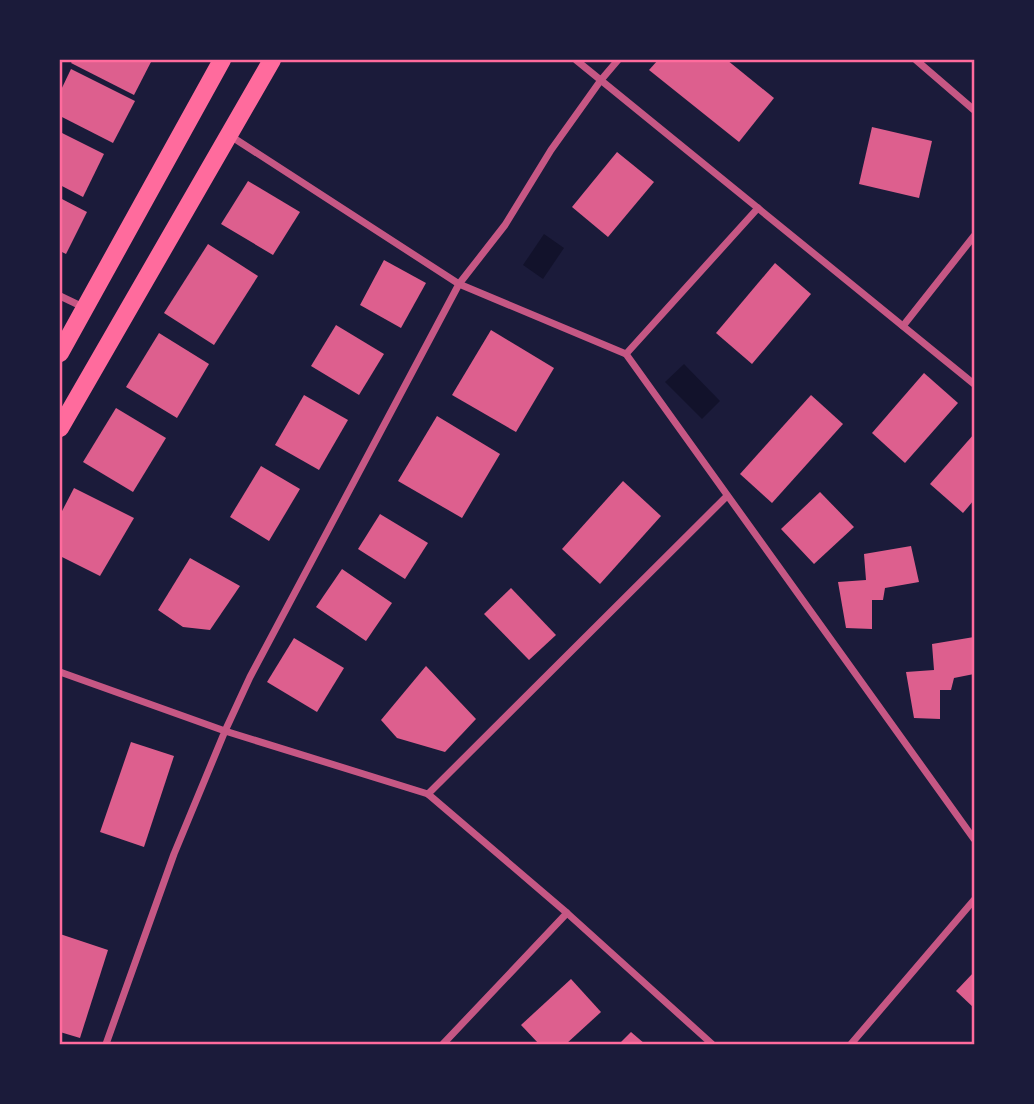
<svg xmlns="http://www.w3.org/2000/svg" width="1034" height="1104" font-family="'Crimson Pro',serif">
<rect width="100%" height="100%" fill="#1b1b3a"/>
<g fill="#12122b">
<path d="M544,234l20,14 -21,31 -20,-14z"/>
<path d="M684,364l36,37 -18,18 -37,-37z"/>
</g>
<g fill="#dd5f8e">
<path d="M73,60h79l-18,35 -63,-32z"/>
<path d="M658,60h69l47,38 -35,44 -90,-72z"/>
<path d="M71,69l64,32 -22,42 -53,-27v-24z"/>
<path d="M872,127l60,14 -13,57 -60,-14z"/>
<path d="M60,132l44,22 -21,43 -23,-12z"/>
<path d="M617,152l37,30 -46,55 -36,-30z"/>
<path d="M248,181l52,31 -27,43 -52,-31z"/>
<path d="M60,198l27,14 -21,42 -6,-3z"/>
<path d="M208,244l50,32 -44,69 -50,-32z"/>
<path d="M384,260l42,23 -25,45 -41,-23z"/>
<path d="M775,263l36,31 -59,70 -36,-31z"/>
<path d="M336,325l48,29 -25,41 -48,-29z"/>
<path d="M491,330l63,38 -38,64 -64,-37z"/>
<path d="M159,333l50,31 -32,54 -51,-31z"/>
<path d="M924,373l34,30 -53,60 -33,-30z"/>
<path d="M304,395l44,25 -29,50 -44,-25z"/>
<path d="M811,395l32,29 -71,79 -32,-29z"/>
<path d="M116,408l50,30 -33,54 -50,-30z"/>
<path d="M437,416l63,38 -38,64 -64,-37z"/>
<path d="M974,434v66l-11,13 -33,-29z"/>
<path d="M261,466l39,23 -31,52 -39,-24z"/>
<path d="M623,481l38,35 -61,68 -38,-35z"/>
<path d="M74,488l60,30 -34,58 -40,-20v-41z"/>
<path d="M820,492l34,35 -40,37 -33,-35z"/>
<path d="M380,514l48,29 -23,36 -47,-30z"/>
<path d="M911,546l8,36 -34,6 -2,12h-11v29l-26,-1 -8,-46 28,-2 -2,-26z"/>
<path d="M190,558l50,28 -30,44 -27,-3 -25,-17z"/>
<path d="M342,569l50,34 -26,38 -50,-34z"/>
<path d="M511,588l45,47 -27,25 -45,-46z"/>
<path d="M974,637v37l-20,4 -3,12h-11v29l-26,-1 -8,-46 28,-2 -2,-26z"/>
<path d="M294,638l50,30 -27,44 -50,-30z"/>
<path d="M426,666l50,53 -31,33 -48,-14 -16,-18z"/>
<path d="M131,742l43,14 -30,91 -44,-15z"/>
<path d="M60,934l48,16 -28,88 -20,-6z"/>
<path d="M974,972v36l-18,-17z"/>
<path d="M571,979l30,33 -35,32h-27l-18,-19z"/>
<path d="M631,1032l14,12h-26z"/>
</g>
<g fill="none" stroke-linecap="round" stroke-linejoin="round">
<g stroke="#c65784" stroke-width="7">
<path d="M576,60l398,324"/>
<path d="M618,60l-17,20 -50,70 -46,75 -46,59 -209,393 -25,54 203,63 139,119 145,131"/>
<path d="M916,60l58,50"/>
<path d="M229,135l230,149 167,70 348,485"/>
<path d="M60,296l23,11"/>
<path d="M903,326l71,-90"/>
<path d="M626,354l132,-146"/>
<path d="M60,672l165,59 -51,123 -68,190"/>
<path d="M428,794l299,-298"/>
<path d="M443,1044l124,-131"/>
<path d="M851,1044l123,-144"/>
</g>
<g stroke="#ff6b9d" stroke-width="18">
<path d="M60,353l162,-293"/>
<path d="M60,428l212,-368"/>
</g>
</g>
<rect width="1034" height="1104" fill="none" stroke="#1b1b3a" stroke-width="122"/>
<rect x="61" y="61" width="912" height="982" fill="none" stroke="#ff6b9d" stroke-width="2.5"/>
</svg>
